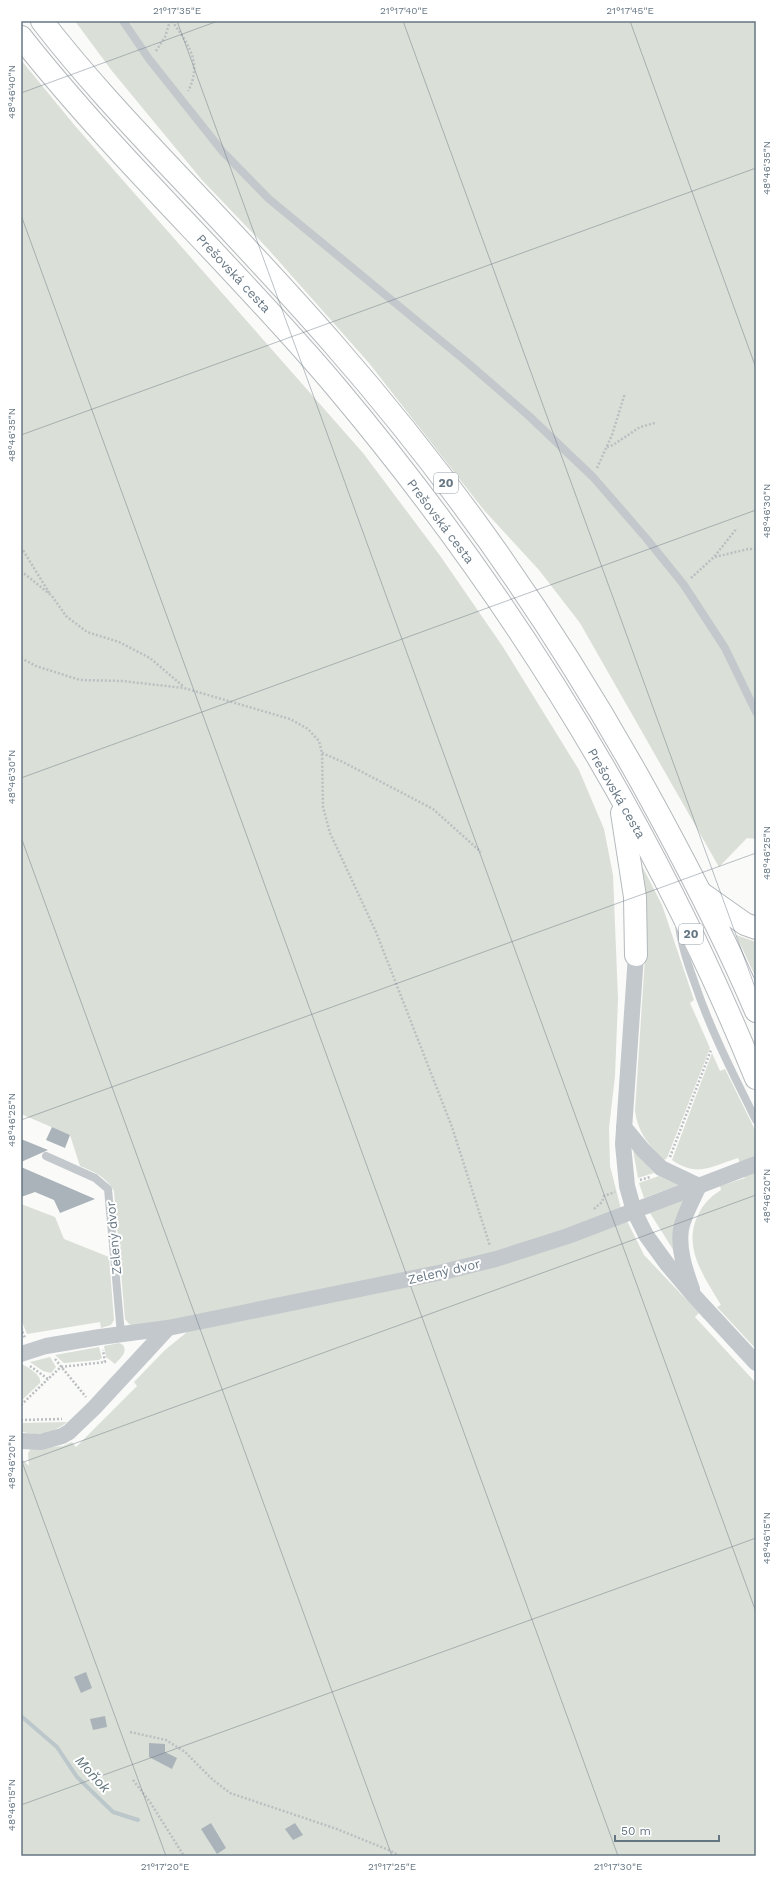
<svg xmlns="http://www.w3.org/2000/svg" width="777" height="1877" font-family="'Work Sans',sans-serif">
<rect width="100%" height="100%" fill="#fafaf8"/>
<g fill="#dadfd7">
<path d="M75,21h681v818l-9,-1 -28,29 -139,-244 -41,-53 -56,-61 -114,-146 -101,-114 -66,-69 -90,-109z"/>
<path d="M21,60l55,67 287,326 78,104 62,90 76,123 25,59 9,46 5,124 -3,77 -6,52 1,38 11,43 23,46 55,58 -4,4 61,66v473h-735v-398l8,8 -1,-13 3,-4 32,-3 9,-4 4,5 61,-61 -3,-4 31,-32 27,-22 -58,-2 -5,-2 -4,-5 -11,-128c-8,-14 -19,-19 -34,-25l-10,-31 -49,-21z"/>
<path d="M642,866l20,39 32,95 -4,3 20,45 -43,110 -3,2c-15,-15 -26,-27 -29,-49l10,-154 -5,-89z"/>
<path d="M736,935l20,7v36z"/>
<path d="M712,1053l8,18 5,-2 31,63v217l-39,-42 4,-2c-16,-27 -38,-56 -24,-88 6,-13 13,-20 24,-27l-1,-4 25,-8 -7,-20c-26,8 -40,20 -66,2z"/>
<path d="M633,1150l21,23 -16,5z"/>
<path d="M659,1176l20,9 -35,13 -5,-15z"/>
<path d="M685,1199c-10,18 -14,32 -11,52l-24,-38z"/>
<path d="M21,1204l34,13 9,22 45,18 5,63 -3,5 -10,3 -1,-6 -73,12 -6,-15z"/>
<path d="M119,1343l4,2c5,8 -3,13 -8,19l-9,-7 -2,-11z"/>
<path d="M99,1347l3,11 -3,2 -35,3 -9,-8z"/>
<path d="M50,1357l6,10 -5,6 -8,-2 -13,-9z"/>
<path d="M21,1364c7,3 21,11 19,19l-19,18z"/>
<path d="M67,1422c-12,10 -31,16 -46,9v-8z"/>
</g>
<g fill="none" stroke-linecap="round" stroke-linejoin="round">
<path stroke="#bbc7cb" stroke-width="4" d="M21,1716l36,31 20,30 36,35 25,8"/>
</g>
<g fill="#aab3b9">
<path d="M52,1127l18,8 -5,13 -19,-8z"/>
<path d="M21,1139l27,11 -27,12z"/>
<path d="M21,1167l74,32 -35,14 -6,-13 -19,-8 -14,5z"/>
<path d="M86,1672l6,16 -11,5 -7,-16z"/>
<path d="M105,1716l2,11 -14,3 -3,-11z"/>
<path d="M149,1743l16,1v8l12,6 -5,11 -23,-12z"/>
<path d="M211,1823l15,25 -9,6 -16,-25z"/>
<path d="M295,1823l8,12 -10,5 -8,-11z"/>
</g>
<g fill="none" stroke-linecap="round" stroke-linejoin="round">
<defs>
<g id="trunk">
<path d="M42,21c40,52 85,100 130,148 55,58 111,117 163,177 126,144 235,303 326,472 34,63 67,127 95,193"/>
<path d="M21,37c97,123 214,230 315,350 174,207 318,440 420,691"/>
<path d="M622,813l13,84 1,58"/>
<path d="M701,893l44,31 11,4"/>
</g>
</defs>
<use href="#trunk" stroke="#b4b9bd" stroke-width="24"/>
<g stroke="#bbbfc2" stroke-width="2.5" stroke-dasharray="2 2" stroke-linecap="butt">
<path d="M172,21c16,23 31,42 16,70"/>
<path d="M156,51l9,-14 5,-16"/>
<path d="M607,447l6,-2 27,-18 15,-4"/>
<path d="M597,468l15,-33 13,-42"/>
<path d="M21,547l29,47"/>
<path d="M715,557l33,-8h8"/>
<path d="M21,571l31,25 14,20 21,16 32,10 31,16 34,29"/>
<path d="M691,578l23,-21 23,-29"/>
<path d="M21,658l15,8 44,14 42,1 62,7 106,31 18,10 11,12 3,12 1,54 7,26 46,99 76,195 38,119"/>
<path d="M322,753l21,9 90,47 48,43"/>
<path d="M670,1157l41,-107"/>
<path d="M640,1180l10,-3"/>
<path d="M594,1209l8,-7 2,-6 11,-4"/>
<path d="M21,1328l4,10"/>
<path d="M55,1359l31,38"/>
<path d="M30,1366l18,13 13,-12 44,-5 -2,-12"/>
<path d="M21,1405l27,-26"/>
<path d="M21,1420l41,-1"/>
<path d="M130,1732l36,8 19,12 28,28 17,13 107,36 54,22 8,5"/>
<path d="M133,1780l17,22 34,54"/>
</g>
<g stroke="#c3c8cc" stroke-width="8">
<path d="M123,21l26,38 74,93 46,47 199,164 61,53 64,61 53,61 38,47 41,63 31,64"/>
<path d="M679,925c2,19 8,37 15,56 16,48 39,93 62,139"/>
<path d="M46,1156l49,22 13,11 13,145"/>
</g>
<g stroke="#c3c8cc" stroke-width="16">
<path d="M636,955l-13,189 4,42 7,25 12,24 21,29 28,33 61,66"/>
<path d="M624,1127l19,23 18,18 38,18"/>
<path d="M692,1289c-7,-19 -14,-40 -11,-60 3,-15 12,-30 18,-43"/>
<path d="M21,1354l25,-8 54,-9 68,-9 275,-56 53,-13 72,-23 188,-72"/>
<path d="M21,1441l20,1 21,-6 7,-4 25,-24 74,-80"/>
</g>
<use href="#trunk" stroke="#fff" stroke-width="22"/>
</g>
<path fill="none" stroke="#657683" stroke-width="1" stroke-opacity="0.45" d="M177,21l579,1591M403,21l353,969M630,21l126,347M21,93l197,-72M21,215l597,1641M21,435l735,-267M21,778l735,-268M21,837l371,1019M21,1120l735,-267M21,1459l145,397M21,1463l735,-268M21,1805l735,-267"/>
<g text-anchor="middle" stroke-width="4" stroke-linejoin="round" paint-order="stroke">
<g fill="#fff" stroke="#939fa8" stroke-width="1">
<rect x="434" y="473" width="24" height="20" rx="3"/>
<rect x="679" y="924" width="24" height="20" rx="3"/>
</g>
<g font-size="12" font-weight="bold" fill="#657683">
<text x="446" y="487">20</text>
<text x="691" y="938">20</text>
</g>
<g font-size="13" fill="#657683" stroke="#fff">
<text transform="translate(234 273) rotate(47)" y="5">Prešovská cesta</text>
<text transform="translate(441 521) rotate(53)" y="5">Prešovská cesta</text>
<text transform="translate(617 793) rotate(60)" y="5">Prešovská cesta</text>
<text transform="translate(113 1238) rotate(-95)" y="5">Zelený dvor</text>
<text transform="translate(444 1271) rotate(-13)" y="5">Zelený dvor</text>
</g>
<g font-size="14" font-style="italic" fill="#60757c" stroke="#fff">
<text transform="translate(93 1774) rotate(48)" y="5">Moňok</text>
</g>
</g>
<rect width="777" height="1877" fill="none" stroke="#ffffff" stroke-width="44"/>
<path d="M615 1835v6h104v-6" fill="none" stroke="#657683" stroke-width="2"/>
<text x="621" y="1835" font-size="12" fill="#657683" stroke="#ffffff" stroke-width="3" paint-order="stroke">50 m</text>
<rect x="22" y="22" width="733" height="1833" fill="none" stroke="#657683" stroke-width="1.5"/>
<g font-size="10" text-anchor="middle" fill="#657683">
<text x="177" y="14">21°17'35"E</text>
<text x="404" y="14">21°17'40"E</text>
<text x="630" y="14">21°17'45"E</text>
<text transform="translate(11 92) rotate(-90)" y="4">48°46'40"N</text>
<text transform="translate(766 168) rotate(-90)" y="4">48°46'35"N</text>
<text transform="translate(11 435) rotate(-90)" y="4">48°46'35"N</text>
<text transform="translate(766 511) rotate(-90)" y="4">48°46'30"N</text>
<text transform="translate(11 777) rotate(-90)" y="4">48°46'30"N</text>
<text transform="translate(766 853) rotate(-90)" y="4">48°46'25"N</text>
<text transform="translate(11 1120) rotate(-90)" y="4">48°46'25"N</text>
<text transform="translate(766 1196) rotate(-90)" y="4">48°46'20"N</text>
<text transform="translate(11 1462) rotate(-90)" y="4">48°46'20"N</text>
<text transform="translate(766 1538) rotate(-90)" y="4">48°46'15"N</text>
<text transform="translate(11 1805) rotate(-90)" y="4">48°46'15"N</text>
<text x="165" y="1870">21°17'20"E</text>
<text x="392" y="1870">21°17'25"E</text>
<text x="618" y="1870">21°17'30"E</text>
</g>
</svg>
